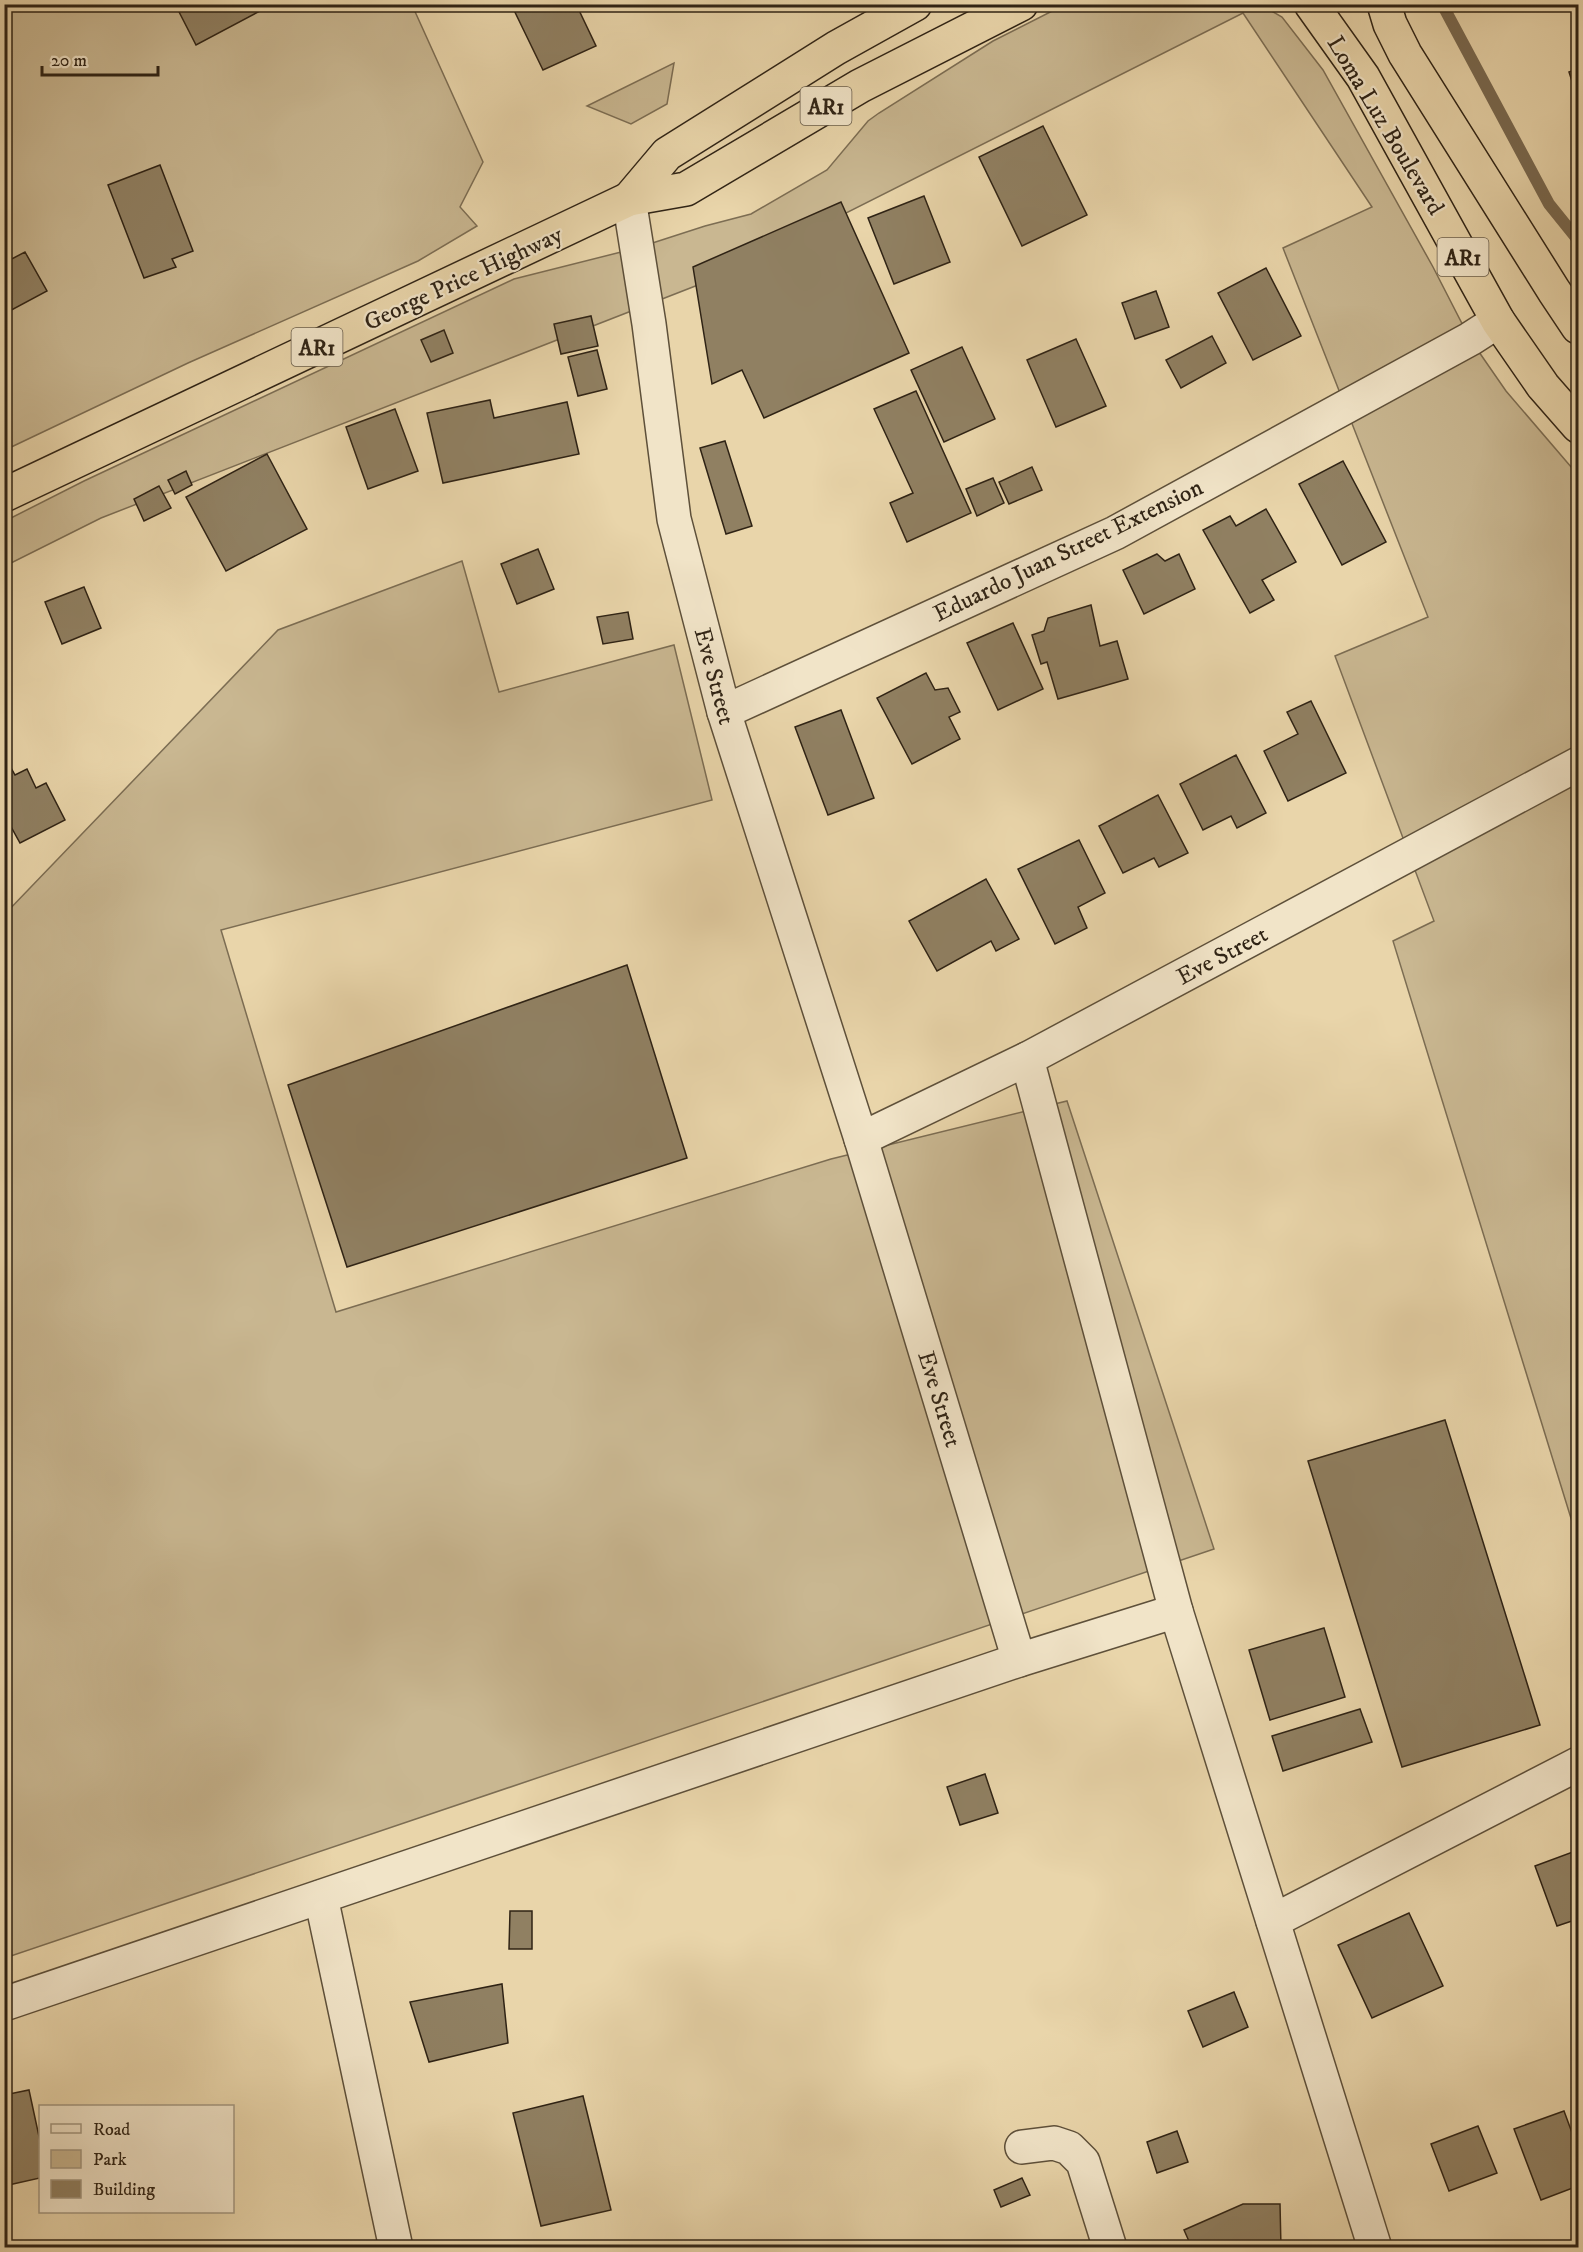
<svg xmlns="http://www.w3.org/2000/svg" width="1583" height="2252" font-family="'IM FELL DW Pica',serif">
<rect width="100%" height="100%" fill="#e9d5aa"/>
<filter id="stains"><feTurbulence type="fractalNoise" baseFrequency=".00333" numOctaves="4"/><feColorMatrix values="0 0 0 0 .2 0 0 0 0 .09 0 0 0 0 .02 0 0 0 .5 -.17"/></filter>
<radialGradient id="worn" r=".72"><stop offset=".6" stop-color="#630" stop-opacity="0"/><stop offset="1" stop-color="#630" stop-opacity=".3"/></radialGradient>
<g fill="#c9b791" stroke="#7c6d53" stroke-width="1.5">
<path d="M4,5h408l71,157 -23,45 17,19 -59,35 -230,102 -183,87z"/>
<path d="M1064,5h197l21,12 41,53 110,197 37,72 36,52 72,84v1066l-185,-600 41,-20 -99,-265 93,-39 -145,-369 89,-41 -129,-194 -522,263 -620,242 -96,48v-45l79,-40 430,-202 123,-31 68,-22 46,-12 76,-44 41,-49 11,-8 114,-72z"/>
<path d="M674,63l-7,41 -36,20 -44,-18z"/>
<path d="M462,561l37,131 175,-47 38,155 -491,130 115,382 495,-153 236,-58 147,448 -1209,409 -1,-1043 274,-285z"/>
</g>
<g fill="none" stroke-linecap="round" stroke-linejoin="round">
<path stroke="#796950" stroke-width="12" d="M1442,4l107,200 29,36"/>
</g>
<g fill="#908062" stroke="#2f2315" stroke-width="1.5">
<path d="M175,4h98l-77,41z"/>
<path d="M511,4h65l20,42 -53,24z"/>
<path d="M1578,69v31l-9,-28z"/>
<path d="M1043,126l44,89 -65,31 -43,-89z"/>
<path d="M160,165l33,86 -21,8 4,8 -32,11 -36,-93z"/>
<path d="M924,196l26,66 -56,22 -26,-66z"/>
<path d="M841,202l68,151 -145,65 -22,-48 -30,14 -19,-117z"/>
<path d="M25,252l22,39 -43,23v-51z"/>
<path d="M1266,268l35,68 -48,24 -35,-67z"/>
<path d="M1156,291l13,36 -34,12 -13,-36z"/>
<path d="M591,316l7,30 -37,8 -7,-30z"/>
<path d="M444,330l9,23 -22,9 -10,-22z"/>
<path d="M1212,336l14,27 -45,25 -15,-28z"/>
<path d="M1076,339l30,67 -50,21 -29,-67z"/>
<path d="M962,347l33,72 -51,23 -33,-72z"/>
<path d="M597,350l10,39 -29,7 -10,-39z"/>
<path d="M916,391l55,122 -64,29 -17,-39 23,-10 -39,-84z"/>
<path d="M490,400l4,18 73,-16 12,52 -136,29 -16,-70z"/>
<path d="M395,409l23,62 -50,18 -22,-62z"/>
<path d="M725,441l27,85 -26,8 -26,-86z"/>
<path d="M267,454l40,75 -81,42 -40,-74z"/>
<path d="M1343,461l43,81 -44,23 -43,-81z"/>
<path d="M1032,467l10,23 -33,14 -10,-22z"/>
<path d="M186,471l6,14 -17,9 -7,-14z"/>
<path d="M993,478l11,25 -27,13 -11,-27z"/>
<path d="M159,486l12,22 -27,13 -10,-22z"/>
<path d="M1266,509l30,53 -34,18 12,20 -24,13 -47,-83 27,-14 6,10z"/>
<path d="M538,549l16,40 -37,15 -16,-40z"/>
<path d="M1157,554l8,7 14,-7 16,35 -51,25 -21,-44z"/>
<path d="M84,587l17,41 -39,16 -17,-42z"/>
<path d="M1091,605l9,41 17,-5 11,38 -70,20 -11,-37 -6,2 -9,-29 12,-4 4,-13z"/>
<path d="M628,612l5,27 -30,5 -6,-27z"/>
<path d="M1013,623l30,66 -45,21 -31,-67z"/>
<path d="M926,673l9,17 13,-2 12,24 -11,5 11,22 -48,25 -35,-66z"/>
<path d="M1311,701l35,72 -58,28 -24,-50 34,-17 -11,-22z"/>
<path d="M841,710l33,88 -46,17 -33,-88z"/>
<path d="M1236,755l30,58 -29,15 -6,-12 -28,14 -23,-46z"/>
<path d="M10,766l5,9 12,-6 9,19 10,-5 19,37 -45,23 -16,-29v-46z"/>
<path d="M1158,795l30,58 -29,14 -5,-9 -31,15 -24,-47z"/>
<path d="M1079,840l26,53 -27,14 9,21 -32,16 -37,-75z"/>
<path d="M986,879l33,60 -23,12 -5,-10 -54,30 -28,-50z"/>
<path d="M627,965l60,193 -340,109 -59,-182z"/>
<path d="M1445,1420l95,305 -138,42 -94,-306z"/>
<path d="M1324,1628l21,69 -75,23 -21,-70z"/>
<path d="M1360,1709l12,33 -89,29 -11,-35z"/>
<path d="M985,1774l13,39 -38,12 -13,-38z"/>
<path d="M1578,1850v69l-21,7 -22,-60z"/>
<path d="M510,1911h22v38h-23z"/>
<path d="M1409,1913l34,73 -71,32 -34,-73z"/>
<path d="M502,1984l6,59 -79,19 -19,-60z"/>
<path d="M1234,1992l14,35 -45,20 -15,-36z"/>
<path d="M29,2090l11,51v37l-36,8v-91z"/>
<path d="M583,2096l28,114 -70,16 -28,-113z"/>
<path d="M1564,2111l14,38v37l-37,14 -27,-71z"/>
<path d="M1478,2126l19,47 -48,18 -18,-47z"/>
<path d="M1177,2131l11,31 -31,11 -10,-31z"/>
<path d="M1022,2178l8,17 -29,12 -7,-17z"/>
<path d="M1243,2204h37l1,44h-89l-8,-18z"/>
</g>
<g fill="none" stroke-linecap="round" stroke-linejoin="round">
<defs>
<g id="minor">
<path d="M629,199l20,125 25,195 50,193 137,427 158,521"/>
<path d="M724,712l391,-179 355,-194 28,-18"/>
<path d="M1027,1059l149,552 199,637"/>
<path d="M861,1139l166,-80 551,-295"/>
<path d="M321,1897l75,351"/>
<path d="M1273,1921l305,-157"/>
<path d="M4,2004l1015,-344 157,-49"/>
<path d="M1022,2147l32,-4 15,5 14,14 27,86"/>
</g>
<g id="trunk">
<path d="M1311,4l52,73 135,244 45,65 35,40"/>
<path d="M1384,4l6,20 15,30 149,237 24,36"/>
<path d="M629,199l38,-45 169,-106 79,-44"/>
<path d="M4,495l625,-296 57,-10 174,-103 161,-82"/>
</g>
</defs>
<use href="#minor" stroke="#5e503a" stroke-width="36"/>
<use href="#trunk" stroke="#2f2315" stroke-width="36"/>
<use href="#minor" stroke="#f1e4c8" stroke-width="33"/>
<use href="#trunk" stroke="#e9d5aa" stroke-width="33"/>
</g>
<g text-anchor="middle" stroke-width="4.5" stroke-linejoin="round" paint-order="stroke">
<g fill="#f1e4c8" stroke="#695d4b" stroke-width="1.5">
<rect x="800.5" y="87" width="51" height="38" rx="4.5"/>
<rect x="1437.5" y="238" width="51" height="38" rx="4.5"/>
<rect x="291.5" y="328" width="51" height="38" rx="4.5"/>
</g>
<g font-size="22" font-weight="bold" fill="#2f2315">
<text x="826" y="114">AR1</text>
<text x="1463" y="265">AR1</text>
<text x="317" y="355">AR1</text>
</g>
<g font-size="24" fill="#2f2315" stroke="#f1e4c8">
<text transform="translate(1386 125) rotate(59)" y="8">Loma Luz Boulevard</text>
<text transform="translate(463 278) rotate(-25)" y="8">George Price Highway</text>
<text transform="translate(1068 550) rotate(-26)" y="8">Eduardo Juan Street Extension</text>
<text transform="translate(715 676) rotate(75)" y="8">Eve Street</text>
<text transform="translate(1222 955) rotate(-28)" y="8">Eve Street</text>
<text transform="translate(940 1399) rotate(73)" y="8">Eve Street</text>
</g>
</g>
<rect width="1583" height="2252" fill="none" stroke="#e9d5aa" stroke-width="24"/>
<rect x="6" y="6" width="1571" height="2240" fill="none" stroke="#2f2315" stroke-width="3"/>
<rect x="12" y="12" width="1559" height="2228" fill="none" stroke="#2f2315" stroke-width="1.5"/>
<rect x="39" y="2105" width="195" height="108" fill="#f1e4c8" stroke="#a39780" stroke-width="1.5"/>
<rect x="51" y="2124" width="30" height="9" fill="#f1e4c8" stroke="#a39780" stroke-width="1.5"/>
<text x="93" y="2135" font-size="18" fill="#2f2315">Road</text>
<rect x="51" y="2150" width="30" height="18" fill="#c9b791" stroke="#a39780" stroke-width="1.5"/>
<text x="93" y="2165" font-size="18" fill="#2f2315">Park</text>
<rect x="51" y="2180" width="30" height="18" fill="#908062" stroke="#a39780" stroke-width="1.5"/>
<text x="93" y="2195" font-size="18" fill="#2f2315">Building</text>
<path d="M42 66v9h116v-9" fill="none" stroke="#2f2315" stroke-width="3"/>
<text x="51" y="66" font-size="18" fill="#2f2315" stroke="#f1e4c8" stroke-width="4.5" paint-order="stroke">20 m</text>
<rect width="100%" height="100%" filter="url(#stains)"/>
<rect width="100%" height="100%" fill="url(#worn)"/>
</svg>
